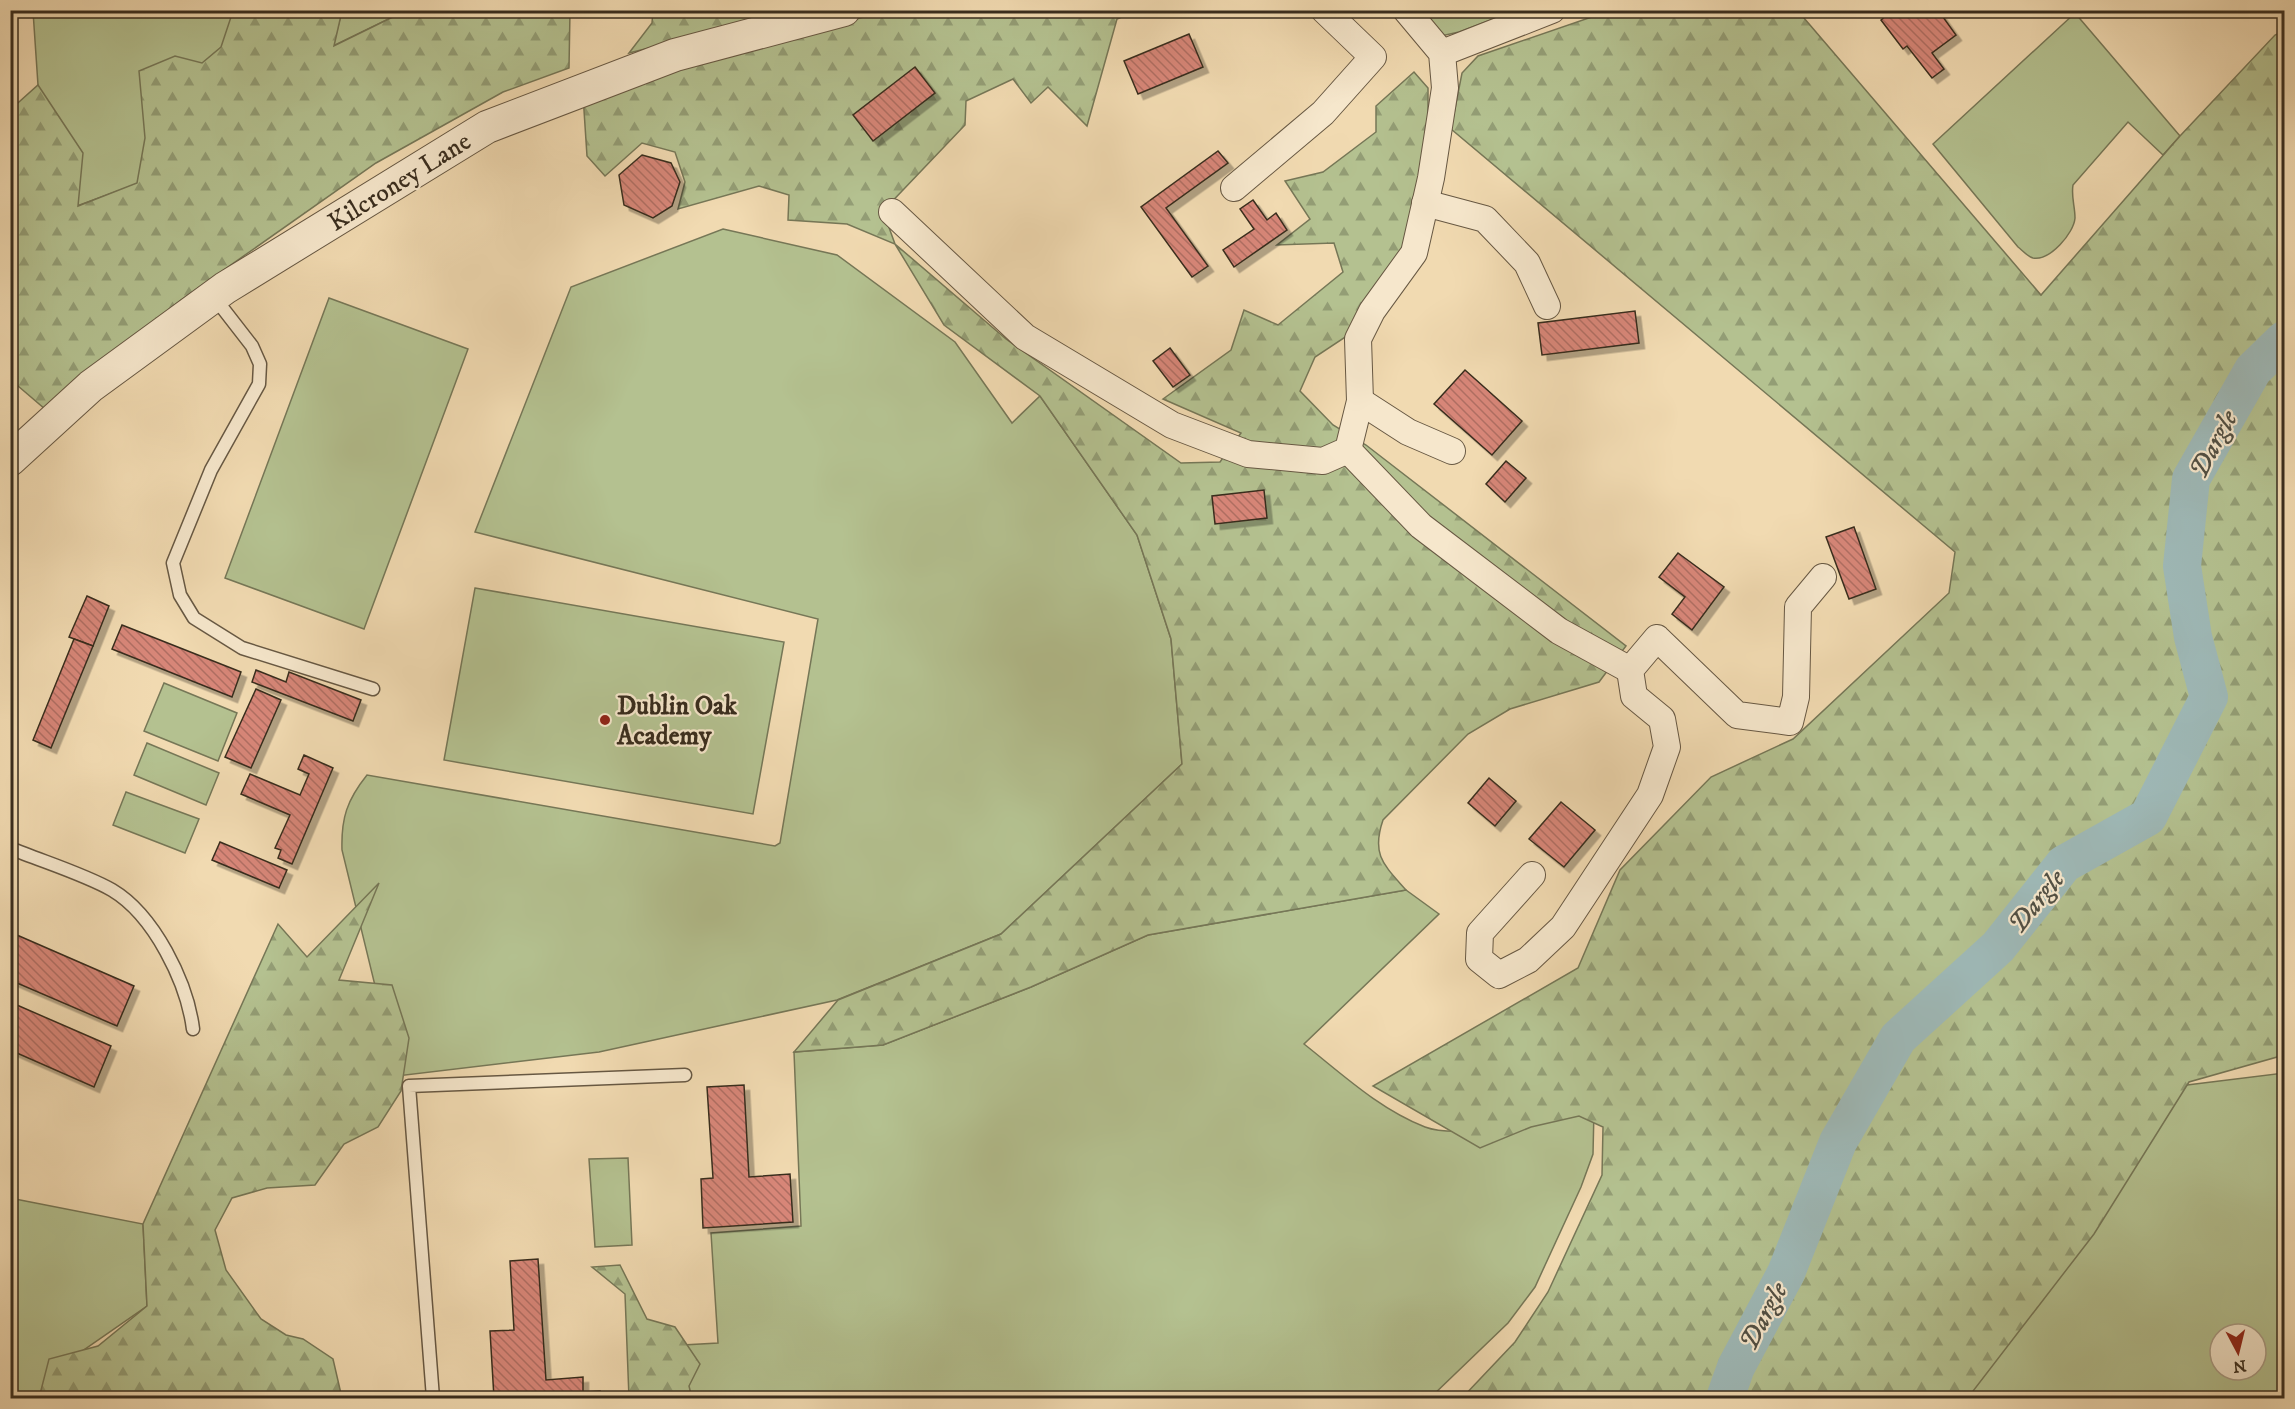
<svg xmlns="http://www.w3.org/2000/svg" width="2295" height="1409" font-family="'IM FELL DW Pica',serif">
<defs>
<pattern id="forest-firs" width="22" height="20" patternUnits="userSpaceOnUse" patternTransform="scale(1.5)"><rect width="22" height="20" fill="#b4c190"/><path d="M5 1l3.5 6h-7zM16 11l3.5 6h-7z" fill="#939d75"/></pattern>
<pattern id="building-back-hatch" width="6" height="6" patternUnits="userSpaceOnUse" patternTransform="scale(1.5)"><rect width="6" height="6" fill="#d78678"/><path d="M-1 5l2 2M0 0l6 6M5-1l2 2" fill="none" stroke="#af6e62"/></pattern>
<filter id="shadow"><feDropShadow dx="5.5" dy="5.5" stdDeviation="0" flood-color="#0004"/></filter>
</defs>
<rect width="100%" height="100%" fill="#f1dab1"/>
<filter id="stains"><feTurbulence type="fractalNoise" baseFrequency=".00333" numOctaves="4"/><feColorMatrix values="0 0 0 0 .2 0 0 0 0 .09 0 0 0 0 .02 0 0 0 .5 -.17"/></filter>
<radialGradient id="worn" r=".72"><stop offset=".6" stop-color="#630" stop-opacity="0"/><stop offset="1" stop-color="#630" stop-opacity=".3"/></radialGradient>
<g fill="#b4c190" stroke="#767757" stroke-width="1.5" fill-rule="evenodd">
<path d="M33,11h290l-186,173 -60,22 -39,-121z"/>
<path d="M342,11h63l-72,35z"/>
<path d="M1419,11h95l-55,21 -18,4z"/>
<path d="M2075,13l105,123 -17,19 -35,-33 -55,63c-2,12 2,21 2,33 -1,15 -25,43 -42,40 -5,-1 -11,-8 -15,-11l-85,-103z"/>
<path d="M723,229l114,26 118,87 57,81 28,-27 97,139 34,104 11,125 -181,170 -164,66 -238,52 -202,24 -55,-226c-1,-32 5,-50 25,-75l408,71 5,-3 38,-224 -343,-87 96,-245z"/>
<path d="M329,298l139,51 -104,280 -139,-51z"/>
<path d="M475,588l309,54 -31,172 -309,-54z"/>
<path d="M164,683l73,30 -19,48 -74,-30z"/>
<path d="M147,743l72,30 -13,32 -72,-30z"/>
<path d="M126,792l73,27 -14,34 -72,-28z"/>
<path d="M1406,890l33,24 -135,130c38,30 75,65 121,83 37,14 128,-10 169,-17l-1,44 -12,33 -46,100 -27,36 -78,75h-743l-4,-53 35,-2 -7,-110 90,-7 -7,-174 89,-7 148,-58 117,-52z"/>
<path d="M2284,1073v325h-331l226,-312zM2220,1334h36v36h-36z"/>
<path d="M628,1158l4,87 -37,2 -6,-88z"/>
<path d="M10,1198l133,26 4,82 -79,55 -1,37h-56z"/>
</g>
<g fill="url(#forest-firs)" stroke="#767757" stroke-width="1.5">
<path d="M233,11h109l-8,35 71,-35h165l-1,57 -66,24 -127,71 -195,137 -136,109 -34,-29 -1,-270 28,-25 45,68 -5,53 59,-23 8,-45 -6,-67 36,-15 27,7 19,-16z"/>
<path d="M653,11h146l-170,42 23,-30z"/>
<path d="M885,11h251l-19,8 -30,107 -39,-39 -17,16 -18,-24 -47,22 -1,24 -82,86 12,33 111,95 175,124 39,-1 21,-29 -78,-34 68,-49 13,-40 34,15 65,-53 -9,-29 -57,2 33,-26 -25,-38 38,-9 53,-40v-26l38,-34 14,16v50l-28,120 -44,72 -41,27 -15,34 33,34 33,20 260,201 -27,36 -89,27 -42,25 -85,86c-12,35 1,45 23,70l-258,45 -117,52 -148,58 -89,7 44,-52 163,-66 181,-170 -11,-125 -34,-104 -97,-139 -96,-71 -49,-81 -48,-20 -59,-4 1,-25 -30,-9 -81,23 7,-27 -10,-30 -33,-9 -37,33 -18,-20 -4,-61z"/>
<path d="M1609,11h189l243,284 139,-159 95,-101 9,-4v1015l-7,11 -88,25 -95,152 -121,157 -2,7h-509l53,-56 33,-50 54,-117 1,-48 -24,-11 -48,11 -51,21 -107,-62 205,-118 42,-98 91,-93 82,-38 156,-146 6,-41 -504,-423 11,-56 16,-17z"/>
<path d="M379,883l-40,97 53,5 17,53 -8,53 -23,36 -34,17 -29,41 -48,3 -35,10 -17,32 11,40 35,49 25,16 17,4 30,20 9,39h-303l10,-39 49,-13 49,-40 -4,-82 135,-300 29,33z"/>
<path d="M620,1265l27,54 28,8 25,37 -11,22 3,12h-63l-4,-104 -33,-27z"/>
</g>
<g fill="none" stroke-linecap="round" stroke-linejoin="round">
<path stroke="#9eb8b6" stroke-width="38" d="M1725,1398l11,-31 50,-94 52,-131 60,-104 100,-91 66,-83 84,-47 61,-120 -16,-60 -11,-71 9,-87 62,-109 31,-30"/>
</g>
<g fill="url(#building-back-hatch)" stroke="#392d1e" stroke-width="1.5" filter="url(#shadow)">
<path d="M1893,10h45l18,25 -24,18 12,16 -12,9 -25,-32 -4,3 -22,-29z"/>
<path d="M1189,34l14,33 -65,27 -14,-33z"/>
<path d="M915,67l20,26 -62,48 -20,-26z"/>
<path d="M1218,151l10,12 -62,45 42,58 -16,11 -51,-70z"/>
<path d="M642,155l29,8 9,19 -8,24 -19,12 -29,-13 -5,-30z"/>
<path d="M1253,200l14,20 9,-7 11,17 -53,37 -11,-17 31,-21 -14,-20z"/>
<path d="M1635,311l4,32 -97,12 -4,-32z"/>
<path d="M1170,348l20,27 -17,12 -20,-26z"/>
<path d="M1465,370l57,51 -30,34 -58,-51z"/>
<path d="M1506,461l20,17 -21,24 -19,-18z"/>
<path d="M1264,490l3,28 -52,6 -3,-28z"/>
<path d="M1854,527l22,62 -27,10 -23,-62z"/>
<path d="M1678,553l46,34 -32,43 -20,-16 13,-17 -26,-20z"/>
<path d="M87,596l22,10 -16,40 -24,-9z"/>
<path d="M122,625l119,47 -9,25 -120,-48z"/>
<path d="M74,639l19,7 -42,102 -18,-8z"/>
<path d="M256,670l30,12 3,-10 72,28 -8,21 -101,-39z"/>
<path d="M256,689l25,11 -30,68 -26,-11z"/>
<path d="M304,755l29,13 -41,96 -14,-6 3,-8 -6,-2 15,-33 -49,-21 9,-20 50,21 9,-21 -11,-5z"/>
<path d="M1489,778l27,23 -21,25 -27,-23z"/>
<path d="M1561,802l34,28 -31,37 -35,-28z"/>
<path d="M220,842l67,28 -8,18 -67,-28z"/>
<path d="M10,932l124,54 -17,40 -107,-46z"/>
<path d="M10,1002l101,44 -17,41 -84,-37z"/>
<path d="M744,1085l5,92 41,-3 3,48 -90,6 -2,-49 12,-1 -6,-91z"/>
<path d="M538,1259l8,121 37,-3v15l17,-1v7h-106l-4,-67 24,-1 -4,-69z"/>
</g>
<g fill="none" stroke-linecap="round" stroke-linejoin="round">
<defs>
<g id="service">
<path d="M214,297l38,49 8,18 -1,20 -48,86 -38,93 7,32 14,23 48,30 131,41"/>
<path d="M10,848c31,13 74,26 102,42 42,25 75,92 81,139"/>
<path d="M433,1398l-24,-312 276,-11"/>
</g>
<g id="minor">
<path d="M1442,53l110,-43"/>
<path d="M1234,188l89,-75 50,-56 -49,-47"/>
<path d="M1425,203l60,16 42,44 20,43"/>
<path d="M892,212l133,125 147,88 76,29 75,7 25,-11 12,-49 -2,-62 14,-28 42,-58 17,-75 14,-90 -3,-35 -36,-43"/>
<path d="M1360,401l48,31 44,19"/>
<path d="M1348,450l73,76 138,105 71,39"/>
<path d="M1532,875l-52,58 -1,26 20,16 29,-15 35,-33 87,-132 17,-48 -5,-28 -28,-23 -4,-26 27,-32 80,77 53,7 6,-25 2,-90 25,-30"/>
</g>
<path id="tertiary" d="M10,460l81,-74 134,-98 262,-161 188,-72 169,-45"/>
</defs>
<use href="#service" stroke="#675843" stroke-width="15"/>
<use href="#minor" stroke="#675843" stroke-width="28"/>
<use href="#tertiary" stroke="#675843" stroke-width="34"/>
<use href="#service" stroke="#f6e7cc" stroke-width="12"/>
<use href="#minor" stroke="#f6e7cc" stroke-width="26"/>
<use href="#tertiary" stroke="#f6e7cc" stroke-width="32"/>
</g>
<circle fill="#8f2418" stroke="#f6e7cc" stroke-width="2" cx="605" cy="720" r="6"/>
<g text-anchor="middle" stroke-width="4.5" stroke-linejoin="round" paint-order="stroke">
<g font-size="26" fill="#392d1e" stroke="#f6e7cc">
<text transform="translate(399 181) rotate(-32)" y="9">Kilcroney Lane</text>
</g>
<g font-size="26" font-weight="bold" fill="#392d1e" stroke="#f6e7cc" text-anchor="start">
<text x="617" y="714">Dublin Oak<tspan x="617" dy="30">Academy</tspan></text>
</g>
<g font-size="27" font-style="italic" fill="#525044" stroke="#f6e7cc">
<text transform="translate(2213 444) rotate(-62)" y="9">Dargle</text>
<text transform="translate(2036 901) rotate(-51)" y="9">Dargle</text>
<text transform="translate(1763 1316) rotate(-62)" y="9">Dargle</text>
</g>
</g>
<rect width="2295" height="1409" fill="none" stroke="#f1dab1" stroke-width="36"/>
<rect x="12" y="12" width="2271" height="1385" fill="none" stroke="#392d1e" stroke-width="3"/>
<rect x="18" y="18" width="2259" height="1373" fill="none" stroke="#392d1e" stroke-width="1.5"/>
<g transform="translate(2238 1352) rotate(173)"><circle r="28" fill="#f6e7cc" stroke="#aa9d86" stroke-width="1.5"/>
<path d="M0-4.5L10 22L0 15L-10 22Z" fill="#8f2418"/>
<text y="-9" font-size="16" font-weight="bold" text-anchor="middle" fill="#392d1e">N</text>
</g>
<rect width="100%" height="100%" filter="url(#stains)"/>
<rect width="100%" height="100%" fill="url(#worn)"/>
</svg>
